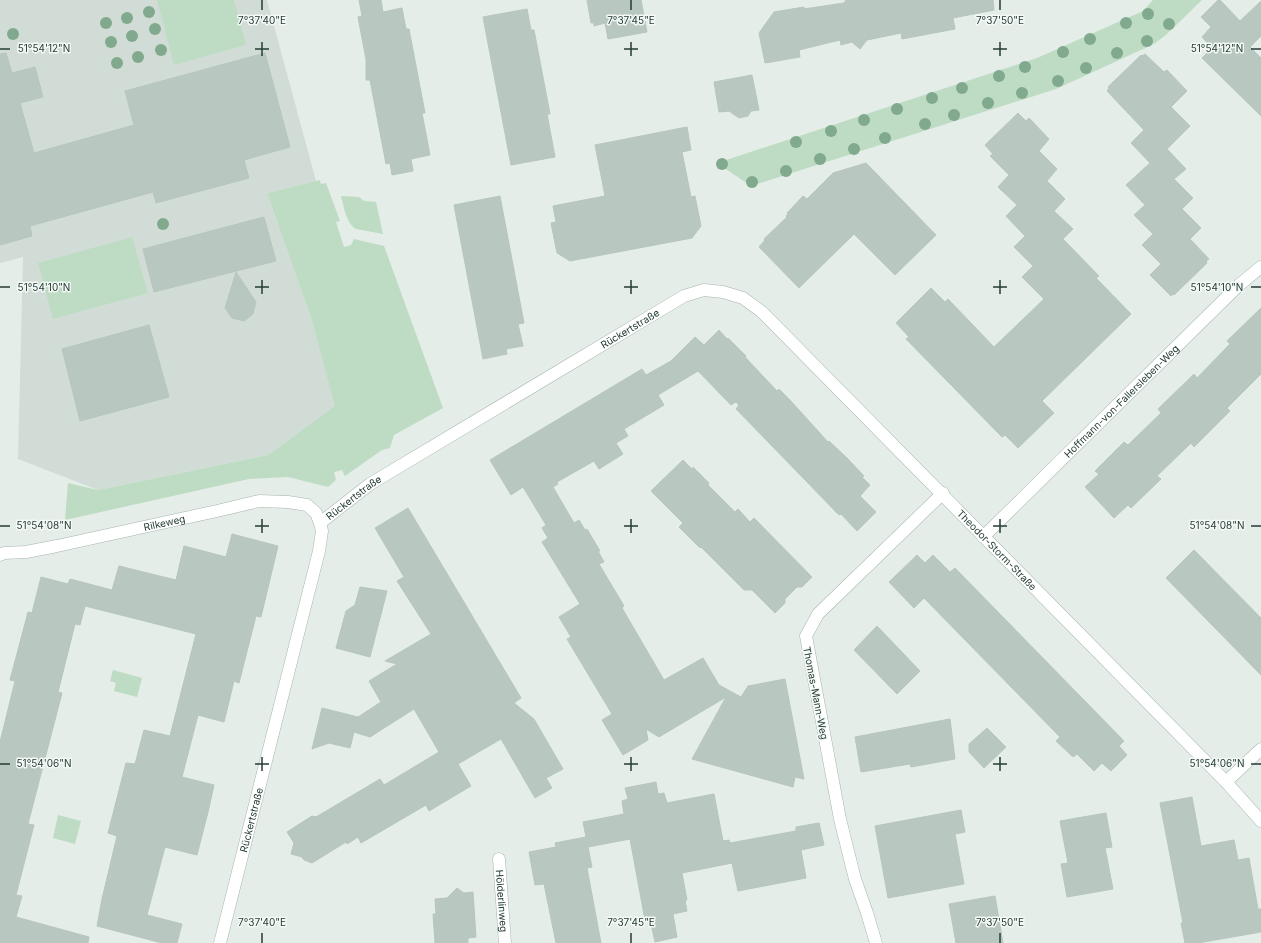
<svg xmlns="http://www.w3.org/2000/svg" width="1261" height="943" font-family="Inter,sans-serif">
<rect width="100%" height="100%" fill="#e4ede8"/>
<path fill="#d2dcd7" d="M0,0h267l49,181 -49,12 45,128 24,85 -68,49 -170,35 -80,-31 5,-202 -23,6z"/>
<g fill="#bedcc4">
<path d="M157,0h77l12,45 -72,20z"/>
<path d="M1153,0h49l-35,34 -13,10 -98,45 -305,97 -34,-23 320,-105 106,-47z"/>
<path d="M320,180l1,4 5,-1 14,38 -4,1 8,25 7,-2 3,-6 30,7 59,162 -49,27 -4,13 -8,2 -37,26 -3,-6 -8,2 2,8 -8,7 -40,-10 -39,2 -184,41 3,-37 30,7 170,-35 67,-49 -23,-85 -45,-128z"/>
<path d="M341,196l18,1 5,4 12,1 7,32 -27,-5c-10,-6 -12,-22 -15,-33z"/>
<path d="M132,237l16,56 -95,26 -15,-56z"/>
<path d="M113,670l29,8 -5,19 -23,-6 2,-8 -6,-2z"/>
<path d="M58,815l23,6 -6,23 -22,-6z"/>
</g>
<g fill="#b9c7c1" stroke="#b6c6be">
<path d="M359,0h22l2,12 19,-4 4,21h3l16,84h-3l8,42 -19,4 2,12 -21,4 -2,-12 -4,1 -16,-84h-4v-21l-8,-42 4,-1z"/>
<path d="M587,0h54l6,32 -39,7 -3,-16 -11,3v-3h-3z"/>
<path d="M846,0h147l1,10 -41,8 2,11 -53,10 -1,-6 -34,7 -7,9 -8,-7 -11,3 -1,-5 -41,10 1,7 -35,6 -6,-30 15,-21 30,-5v2l40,-6z"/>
<path d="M1218,0h2l20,21 21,-20v35l-11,11 11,11v58l-59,-58 10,-10 -10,-11 9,-10 -10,-10z"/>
<path d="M527,9l4,21h3l16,84h-3l8,43 -44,8 -28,-148z"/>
<path d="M6,53l6,20 23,-6 8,30 -23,6 14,50 100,-28 -9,-34 140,-38 25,94 -46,13 5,18 -93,25 -3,-11 -123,34 2,10 -32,9v-191z"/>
<path d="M1145,54l19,18 3,-2 20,21 -16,16 19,19 -23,23 19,20 -12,10 19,19 -11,11 19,19 -11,11 19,20 -3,2 1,2 -33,32 -1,-1 -2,2 -21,-21 11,-11 -19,-19 11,-11 -19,-19 11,-10 -19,-20 24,-22 -19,-20 13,-13 -37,-39 2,-3 -1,-1 33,-32 1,1z"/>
<path d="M752,75l7,35 -8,1 -3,5 -9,2 -10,-7 -10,1 -5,-30z"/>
<path d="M1018,113l8,8 3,-3 20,21 -10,12 18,18 -10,12 18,18 -11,12 19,18 -10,10 36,37 -3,2 35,36 -89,87 12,12 -36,35 -13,-13 -3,2 -96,-98 3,-2 -13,-14 35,-35 14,14 3,-3 46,48 50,-48 -22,-22 11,-11 -19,-19 11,-11 -19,-20 11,-11 -19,-18 11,-12 -19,-19 3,-2 -8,-9z"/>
<path d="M687,127l4,23 -9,2 9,45 4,-1 6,30 -9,12 -122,23 -13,-8 -6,-30 5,-1 -3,-16 52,-10 -10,-51z"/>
<path d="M866,163l70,72 -41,40 -41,-41 -55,54 -40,-41 6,-7 -1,-1 23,-22 -1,-1 2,-2 -1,-1 16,-17 4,3 26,-26z"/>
<path d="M500,196l24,127 -6,1 5,22 -17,3 1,5 -24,5 -29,-154z"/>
<path d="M264,217l12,44 -122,31 -11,-43z"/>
<path d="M236,272l20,30 -3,12 -9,7 -12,-3 -7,-10z"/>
<path d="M1261,308v66l-34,34 3,3 -36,36 -3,-4 -34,33 4,3 -30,29 -3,-3 -14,13 -29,-31 14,-13 -4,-3 29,-29 4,3 33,-32 -3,-4 36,-35 3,4 33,-34 -3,-3z"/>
<path d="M149,325l20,72 -89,24 -18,-72z"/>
<path d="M719,330l8,9 1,-1 18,18 -1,1 32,34 2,-2 10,10 39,43 1,-1 18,17 17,18 -2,1 8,8 -10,11 16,16 -19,19 -16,-17 -2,1 -100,-103 -3,-3 3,-4 -3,-3 -5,3 -33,-34 -40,24 6,10 -40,24 4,7 -12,7 7,11 -24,15 -5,-8 -37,21 1,2 -5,3 21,36 5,-3 6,10 2,-1 13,22h-2l6,11 -5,2 25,42 -2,2 42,72 39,-22 16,27 22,12 7,-11 37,-7 19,100 -9,-2 -2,10 -101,-28 34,-62 -67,40 -13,-8 2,11 -25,15 -21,-35 10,-6 -45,-75 4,-2 -12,-20 21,-13 -38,-62 6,-4 -6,-10 4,-3 -23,-38 -12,8 -21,-35 152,-91 4,6 25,-14 24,-24 9,8z"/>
<path d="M683,460l9,9 1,-2 16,16 -1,2 27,27 3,-3 12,13 4,-4 58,59 -10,10h-5l-12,12v4l-10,10 -23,-23h-8l-43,-43 -1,1 -21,-21 4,-4 -32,-32z"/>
<path d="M408,508l113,190 -7,5 20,16 29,50 -17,9 6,10 -17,10 -34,-59 -43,25 13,22 -42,25 -3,-6 -65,38 -3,-6 -11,7 -1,-2 -34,21 -8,-3 -2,-3 -11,-3 3,-11 -7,-11 25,-16 4,1 64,-38 4,6 55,-33 -25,-43 -44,28 -16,-5 -4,16 -21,-5 -17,6 10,-41 36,9 23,-15 -12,-21 28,-17 -12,-3 46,-27 -34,-53 7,-4 -29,-49z"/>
<path d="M232,534l46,12 -17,71 -5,-1 -17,67 -5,-2 -10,41 -26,-7 -7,27 -9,35 32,8 -5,23 -12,47 -32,-8 -18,68 35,9 -5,19h-15l-65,-17 5,-27 15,-63 -9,-3 18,-70 9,1 9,-34 26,6 26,-102 -111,-28 -5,19 -5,-1 -17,68 4,1 -34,131 6,1 -18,70 6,1 -6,21 73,20 -1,6h-88v-201l15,-61 -5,-1 18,-68 4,1 9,-36 27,7 2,-5 42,11 7,-24 57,14 8,-34 42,11z"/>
<path d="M1194,550l67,68v57l-95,-97z"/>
<path d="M917,555l8,8 8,-8 17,17 5,-4 169,173 -5,5 8,9 -16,16 -9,-8 -8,8 -17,-17 -4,3 -17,-16 4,-4 -136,-139 -10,10 -25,-26z"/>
<path d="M360,587l27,4 -17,66 -34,-9 10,-37 9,-6z"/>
<path d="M877,626l43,45 -23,23 -43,-44z"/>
<path d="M950,719l5,40 -44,8 -1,-3 -49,8 -6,-35z"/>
<path d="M987,728l19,19 -22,21 -15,-16v-8z"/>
<path d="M656,782l2,12 6,-1 3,10 47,-9 9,47 6,-1 1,3 66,-12v-4l23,-4 5,22 -23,5 5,28 -68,13 -6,-28 -50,10 5,27h-2l2,11 -14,3 4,23 -22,5 -5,-23 -5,1 -15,-81 -42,8 4,20 -5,1 14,75h-45l-12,-59 -9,1 -6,-33 27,-5 -1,-4 31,-6 -3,-15 41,-8 -2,-13 6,-2 -3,-11z"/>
<path d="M1192,797l9,49 33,-6 4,20 11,-2 9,51h3v23l-63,11h-13l-4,-20h2l-23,-120z"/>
<path d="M961,810l4,22 -10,2 9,50 -76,14 -13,-72z"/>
<path d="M1106,813l6,34 -7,1 8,41 -46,8 -6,-33 7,-1 -8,-42z"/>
<path d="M457,888l7,5 9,-1 3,45 -8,1v5h-33l-2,-29h3l-1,-15 12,-1z"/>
<path d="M995,896l8,47h-47l-7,-39z"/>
</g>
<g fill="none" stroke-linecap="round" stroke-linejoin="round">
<defs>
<g id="minor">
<path id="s1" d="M983,537l256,-252 22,-18"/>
<path id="s2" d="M0,555l4,-2 22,-1 31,-6 160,-35 42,-10 29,1 19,3 9,8 4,10"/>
<path d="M1226,782l35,-33"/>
<path id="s3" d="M499,859l6,84"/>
<path id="s4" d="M220,943l99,-392 3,-20 -2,-8 50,-39 314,-188 20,-6 19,2 20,6 19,14c156,156 309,314 464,470l35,39"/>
<path d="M876,943l-9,-30 -12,-34 -15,-60 -34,-183 12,-22 125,-121"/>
</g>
</defs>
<use href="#minor" stroke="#a7b5af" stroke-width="13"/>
<use href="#minor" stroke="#fff" stroke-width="12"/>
</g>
<g fill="#81a98e">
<circle cx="149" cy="12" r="6"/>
<circle cx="1148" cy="14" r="6"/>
<circle cx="127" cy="18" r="6"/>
<circle cx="106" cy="23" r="6"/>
<circle cx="1126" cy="23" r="6"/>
<circle cx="1169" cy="24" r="6"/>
<circle cx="155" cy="29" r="6"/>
<circle cx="13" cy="34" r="6"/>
<circle cx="132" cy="36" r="6"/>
<circle cx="1090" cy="39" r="6"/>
<circle cx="1147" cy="41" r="6"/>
<circle cx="111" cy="42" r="6"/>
<circle cx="161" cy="50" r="6"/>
<circle cx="1063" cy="52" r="6"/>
<circle cx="1117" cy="53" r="6"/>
<circle cx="138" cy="57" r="6"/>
<circle cx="117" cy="63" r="6"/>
<circle cx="1025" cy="67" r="6"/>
<circle cx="1086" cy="68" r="6"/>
<circle cx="999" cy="76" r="6"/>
<circle cx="1058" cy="81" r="6"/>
<circle cx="962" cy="88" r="6"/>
<circle cx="1022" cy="93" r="6"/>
<circle cx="932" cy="98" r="6"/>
<circle cx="988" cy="103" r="6"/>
<circle cx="897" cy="109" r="6"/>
<circle cx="954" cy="115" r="6"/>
<circle cx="864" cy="120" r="6"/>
<circle cx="925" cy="124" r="6"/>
<circle cx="831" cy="131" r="6"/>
<circle cx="885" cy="138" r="6"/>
<circle cx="796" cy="142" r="6"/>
<circle cx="854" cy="149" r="6"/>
<circle cx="820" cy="159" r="6"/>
<circle cx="722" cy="164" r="6"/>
<circle cx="786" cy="171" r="6"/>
<circle cx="752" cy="182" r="6"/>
<circle cx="163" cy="224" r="6"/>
</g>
<path fill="none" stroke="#243d35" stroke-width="1.5" d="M262,0v10M631,0v10M1000,0v10M262,42v14M631,42v14M1000,42v14M0,49h10M255,49h14M624,49h14M993,49h14M1251,49h10M262,280v14M631,280v14M1000,280v14M0,287h10M255,287h14M624,287h14M993,287h14M1251,287h10M262,519v14M631,519v14M1000,519v14M0,526h10M255,526h14M624,526h14M993,526h14M1251,526h10M262,757v14M631,757v14M1000,757v14M0,764h10M255,764h14M624,764h14M993,764h14M1251,764h10M262,933v10M631,933v10M1000,933v10"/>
<g text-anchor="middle" stroke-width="3" stroke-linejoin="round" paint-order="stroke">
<g font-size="10" fill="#243d35" stroke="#f4f9f6">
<text dy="4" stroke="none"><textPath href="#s4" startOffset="799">Rückertstraße</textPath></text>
<text dy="4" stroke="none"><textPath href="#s1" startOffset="194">Hoffmann-von-Fallersleben-Weg</textPath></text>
<text dy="4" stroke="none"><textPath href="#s4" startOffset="475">Rückertstraße</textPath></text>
<text dy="4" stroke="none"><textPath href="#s2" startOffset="168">Rilkeweg</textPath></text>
<text dy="4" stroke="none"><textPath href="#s4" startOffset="1281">Theodor-Storm-Straße</textPath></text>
<text transform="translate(816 693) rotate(79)" y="4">Thomas-Mann-Weg</text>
<text dy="4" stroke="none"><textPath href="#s4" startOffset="127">Rückertstraße</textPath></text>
<text dy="4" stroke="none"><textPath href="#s3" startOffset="42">Hölderlinweg</textPath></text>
</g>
</g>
<g font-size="10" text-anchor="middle" fill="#243d35" stroke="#f4f9f6" stroke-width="3" stroke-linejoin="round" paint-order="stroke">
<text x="262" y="24">7°37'40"E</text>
<text x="631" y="24">7°37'45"E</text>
<text x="1000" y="24">7°37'50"E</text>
<text x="44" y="52">51°54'12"N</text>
<text x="1217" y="52">51°54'12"N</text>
<text x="44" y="291">51°54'10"N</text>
<text x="1217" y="291">51°54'10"N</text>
<text x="44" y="529">51°54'08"N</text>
<text x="1217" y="529">51°54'08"N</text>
<text x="44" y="767">51°54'06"N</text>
<text x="1217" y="767">51°54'06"N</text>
<text x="262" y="926">7°37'40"E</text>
<text x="631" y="926">7°37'45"E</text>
<text x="1000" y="926">7°37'50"E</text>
</g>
</svg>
